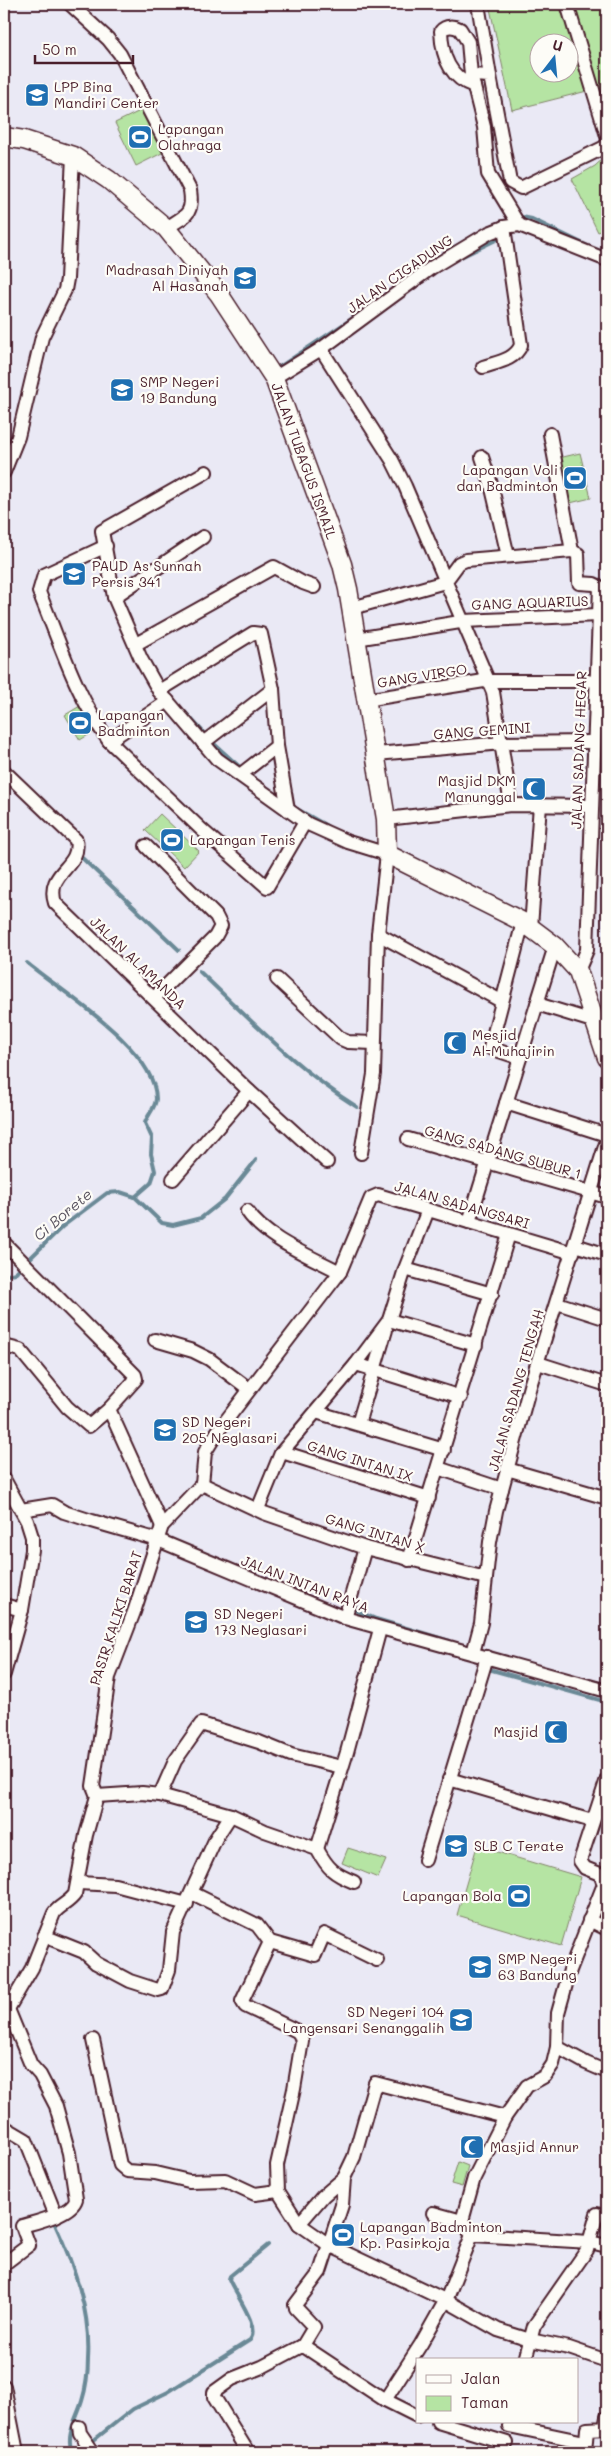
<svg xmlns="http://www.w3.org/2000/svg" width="611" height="2456" font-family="Mali,sans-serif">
<rect width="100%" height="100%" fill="#eae9f5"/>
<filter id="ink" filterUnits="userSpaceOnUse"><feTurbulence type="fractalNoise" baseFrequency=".02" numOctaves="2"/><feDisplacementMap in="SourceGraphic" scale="10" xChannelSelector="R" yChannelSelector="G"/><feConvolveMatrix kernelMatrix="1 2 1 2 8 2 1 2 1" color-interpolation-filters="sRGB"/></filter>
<g filter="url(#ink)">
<g fill="#b5e4a3" stroke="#808267" fill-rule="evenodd">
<path d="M489,4h118v105l-8,-21 -87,22zM538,42h30v30h-30z"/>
<path d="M144,109l20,43 -28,14 -21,-43z"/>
<path d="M607,155v74l-9,3 -26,-53 23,-13z"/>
<path d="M580,453l11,45 -21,5 -11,-45z"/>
<path d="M80,706l15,25 -15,9 -15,-25z"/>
<path d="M160,814l39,37 -15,16 -39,-37z"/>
<path d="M477,1846l104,31 -20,69 -104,-31z"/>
<path d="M348,1848l38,12 -8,18 -36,-15z"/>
<path d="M458,2162l10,4 -6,21 -11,-3z"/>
</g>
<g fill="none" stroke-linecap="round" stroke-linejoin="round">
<g stroke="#6a8996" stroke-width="4">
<path d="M517,216l15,3 58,28"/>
<path d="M461,257l41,-20"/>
<path d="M430,262l50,-30"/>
<path d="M275,370l81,-54"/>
<path d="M185,712l21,23"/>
<path d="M212,742l30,27"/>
<path d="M297,809l30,17"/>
<path d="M80,856l99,94"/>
<path d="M27,963c35,29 129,86 129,136 -1,10 -8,15 -11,24l7,15 -1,16 4,17 -4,12 -16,14"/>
<path d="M199,971c51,48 98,99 158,136"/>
<path d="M4,1276l11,-3 47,-46 45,-34 13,-1 15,5 27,26 11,2 28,-7 24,-19 31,-39"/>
<path d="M350,1608l26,11 74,22"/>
<path d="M492,1670l115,32"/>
<path d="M4,1736l2,-14v-45"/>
<path d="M54,2222c20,43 37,89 34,137 0,14 -2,29 -6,42 -5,17 -17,34 -10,51"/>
<path d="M94,2440l39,-31 35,-17 82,-52c11,-14 -16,-47 -21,-61l1,-3 38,-31"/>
</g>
<defs>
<g id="minor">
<path d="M70,4l38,35 12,15 70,136c4,25 -5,26 -24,38"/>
<path d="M478,4l12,72"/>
<path d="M567,4l40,132"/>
<path d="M471,75l19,1 20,106 11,6 84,-41 2,-4"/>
<path d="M474,86c-25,-8 -32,-30 -33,-55 5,-6 13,-5 19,-2l8,13 3,33 13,52 4,47 31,51"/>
<path d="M321,349l71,111 13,26 88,206 18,113"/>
<path d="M483,367c15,-5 32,-7 38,-22l-17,-118"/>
<path d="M274,378l47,-29 110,-81 58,-35 15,-6 15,-2 88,35"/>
<path d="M550,434l22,117"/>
<path d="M482,457l9,27 17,72"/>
<path d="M4,472l14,-35 24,-100 23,-47 2,-11 6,-123"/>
<path d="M206,472l-104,59 12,66 27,62 18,32 58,68 91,65 40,18 39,12 -9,80 -4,140 -13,79"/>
<path d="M106,546l-62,29 -5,17c21,51 37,104 70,149l93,89 65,57 38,-65"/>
<path d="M572,551l6,3 1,29 15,1 6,3 -13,363 -9,21"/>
<path d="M114,597l89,-60"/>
<path d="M352,608l93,-26 14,-19 7,-3 106,-9"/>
<path d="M463,621l135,-6"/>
<path d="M356,639l104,-17"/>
<path d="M136,644l138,-77 29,16 11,4"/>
<path d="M488,681h100"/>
<path d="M159,691l94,-58 8,1 12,55 4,57 11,64"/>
<path d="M365,700l119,-19"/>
<path d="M109,741l59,-40"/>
<path d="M203,743l70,-54"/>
<path d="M376,754l127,-11 87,-1"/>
<path d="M4,771l72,69c6,28 -31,31 -21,63l194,188 78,71"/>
<path d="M240,775l37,-29"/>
<path d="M386,819l125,-14 81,1"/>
<path d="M146,846l70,70 5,10 -6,11 -61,61"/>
<path d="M531,927l9,-122"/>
<path d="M378,934l123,67"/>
<path d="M277,979l64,60 7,3 26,1"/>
<path d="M537,1004l59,18"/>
<path d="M520,1058l-30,-10 33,-126"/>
<path d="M506,1103l101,32"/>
<path d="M408,1139l199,58"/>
<path d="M173,1179l76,-88"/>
<path d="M247,1211c19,28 63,45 93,61"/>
<path d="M469,1222l86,-276"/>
<path d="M4,1243l131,132 1,4 -27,30 -20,17 -22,-19 -47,-57 -16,-4"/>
<path d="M575,1245l32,10"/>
<path d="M405,1269l87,25"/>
<path d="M557,1303l50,16"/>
<path d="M389,1320l87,25"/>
<path d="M155,1340l38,11 16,8 40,30"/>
<path d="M538,1363l69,22"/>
<path d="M356,1364l105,33"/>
<path d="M109,1409l53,117"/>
<path d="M316,1412l128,38"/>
<path d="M358,1424l28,-94"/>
<path d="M282,1452l147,46"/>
<path d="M438,1468l64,21"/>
<path d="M507,1469l100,29"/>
<path d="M4,1479l23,42 5,16v13l-10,60 -18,64"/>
<path d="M202,1484l62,29 101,35 121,30"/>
<path d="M258,1509l23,-56 75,-89 33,-44 16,-51 23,-59"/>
<path d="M21,1510l31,-5 12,7 28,9 66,19 187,78 262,73"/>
<path d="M409,1560l100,-326"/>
<path d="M4,1605l18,5"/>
<path d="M345,1618l20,-70"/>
<path d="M473,1653l8,-30 9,-81 6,-31 34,-125 77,-246"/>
<path d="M449,1779l143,42"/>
<path d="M160,1795l15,-34 26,-37 58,18 32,13 51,12"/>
<path d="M97,1796l45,-3 18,2 71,20 34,16 52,18c11,20 17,25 37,33"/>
<path d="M317,1849l30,-97 33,-123"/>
<path d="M425,1860l62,-203"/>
<path d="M79,1883l36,2 72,19"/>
<path d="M192,1893l65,32 13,17 45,13 9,-21 53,26"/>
<path d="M589,1920l18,9"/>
<path d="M44,1936l40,16 12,11 34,18 28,9 4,-1 7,-19 4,-38 43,-94 15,-23"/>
<path d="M270,1942l-28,59 3,5 52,25 3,4 2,6 -8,48 -17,76 1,26 21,33 30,21 116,55 53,30 32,10 39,8 38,13"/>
<path d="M4,2010l4,-1 24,-41 22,-55c6,-8 15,-10 21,-19l11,-59 11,-39 -4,-10 16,-109 25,-65 28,-86 40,-42 3,-32 13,-21 122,-159 31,-74 7,-3 195,58"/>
<path d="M93,2040l27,125 7,6 28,2 34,8 36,-1 30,14 23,-3"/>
<path d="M557,2047l29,16 21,9"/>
<path d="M4,2127l22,13 30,76"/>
<path d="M433,2213l29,8"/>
<path d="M299,2224l24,-28 21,-18"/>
<path d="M472,2235l118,7 17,4"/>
<path d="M4,2264l25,-19 -7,-19c14,-4 50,-12 54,-27l-7,-46 -13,-47 -16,-31 -9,-10 -23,-56"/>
<path d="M302,2347l12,-20 -18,-19 -1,-3 25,-33 22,-67 2,-27 10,-21 21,-74 130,34"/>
<path d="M525,2360l9,-34 53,-76 10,-36"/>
<path d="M4,2386l13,66"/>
<path d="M385,2400l36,-56 26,-46 25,-63 -10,-14 12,-43 31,-61 22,-31 18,-10 8,-12 4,-17 1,-34 12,-43 34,-86 -4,-10 -15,-6 -5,-7 27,-82"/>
<path d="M438,2422l69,21"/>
<path d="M509,2426l76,16"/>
<path d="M79,2427l1,6 13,19"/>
<path d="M246,2452v-3l-32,-52v-5l18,-13 30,-12 38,-20h5l80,53 32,16"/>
<path d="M585,2452l2,-23 18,-1 2,-11"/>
</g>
<path id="secondary" d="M4,137l20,3 49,16 36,24 57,48 24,30 29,36 55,84 68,186 6,25 38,230 1,35 136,68 32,24 23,25 29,87"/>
</defs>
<use href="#minor" stroke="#4a1f2b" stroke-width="16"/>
<use href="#secondary" stroke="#4a1f2b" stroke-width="21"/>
<use href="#minor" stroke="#fdfcf7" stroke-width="12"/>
<use href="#secondary" stroke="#fdfcf7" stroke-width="18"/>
</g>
</g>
<defs>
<symbol id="university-square" viewBox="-11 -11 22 22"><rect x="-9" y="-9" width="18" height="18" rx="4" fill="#1f6fb2" stroke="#fdfcf7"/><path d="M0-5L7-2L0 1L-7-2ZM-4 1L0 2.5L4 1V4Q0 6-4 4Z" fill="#fff"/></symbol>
<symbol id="stadium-square" viewBox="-11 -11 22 22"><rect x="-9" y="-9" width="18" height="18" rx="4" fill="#1f6fb2" stroke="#fdfcf7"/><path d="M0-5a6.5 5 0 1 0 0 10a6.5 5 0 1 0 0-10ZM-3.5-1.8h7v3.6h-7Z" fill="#fff"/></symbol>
<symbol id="school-square" viewBox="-11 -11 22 22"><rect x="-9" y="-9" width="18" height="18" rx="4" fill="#1f6fb2" stroke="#fdfcf7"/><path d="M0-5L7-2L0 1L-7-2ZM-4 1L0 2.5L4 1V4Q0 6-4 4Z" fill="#fff"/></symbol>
<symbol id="mosque-square" viewBox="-11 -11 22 22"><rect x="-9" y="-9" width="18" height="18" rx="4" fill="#1f6fb2" stroke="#fdfcf7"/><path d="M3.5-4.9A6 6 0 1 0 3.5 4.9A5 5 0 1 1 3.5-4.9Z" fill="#fff"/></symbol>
</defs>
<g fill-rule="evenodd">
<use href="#university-square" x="23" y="81" width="28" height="28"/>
<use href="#stadium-square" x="126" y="123" width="28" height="28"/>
<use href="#school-square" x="231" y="264" width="28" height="28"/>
<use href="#school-square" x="108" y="376" width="28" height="28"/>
<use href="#stadium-square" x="561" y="464" width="28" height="28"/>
<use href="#school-square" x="60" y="560" width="28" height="28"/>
<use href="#stadium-square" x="66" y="709" width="28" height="28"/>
<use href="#mosque-square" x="520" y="775" width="28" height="28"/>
<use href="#stadium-square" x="158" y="826" width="28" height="28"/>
<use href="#mosque-square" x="441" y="1029" width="28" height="28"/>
<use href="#school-square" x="151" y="1416" width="28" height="28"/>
<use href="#school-square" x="182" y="1608" width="28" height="28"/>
<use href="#mosque-square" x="542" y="1718" width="28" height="28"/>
<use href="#school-square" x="442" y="1832" width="28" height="28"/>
<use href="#stadium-square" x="505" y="1882" width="28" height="28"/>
<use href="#school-square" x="466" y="1953" width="28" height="28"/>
<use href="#school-square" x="447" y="2006" width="28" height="28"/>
<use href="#mosque-square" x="458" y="2133" width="28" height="28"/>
<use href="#stadium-square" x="329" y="2221" width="28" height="28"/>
</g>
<g text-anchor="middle" stroke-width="4.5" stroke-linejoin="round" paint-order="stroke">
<g font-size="14" fill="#4a1f2b" stroke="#fdfcf7" text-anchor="start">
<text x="54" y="92">LPP Bina<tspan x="54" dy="16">Mandiri Center</tspan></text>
<text x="158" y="134">Lapangan<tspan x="158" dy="16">Olahraga</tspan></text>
<text x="228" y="275" text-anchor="end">Madrasah Diniyah<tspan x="228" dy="16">Al Hasanah</tspan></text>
<text x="140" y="387">SMP Negeri<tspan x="140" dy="16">19 Bandung</tspan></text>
<text x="558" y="475" text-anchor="end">Lapangan Voli<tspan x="558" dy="16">dan Badminton</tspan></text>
<text x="92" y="571">PAUD As Sunnah<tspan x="92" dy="16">Persis 341</tspan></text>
<text x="98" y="720">Lapangan<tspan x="98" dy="16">Badminton</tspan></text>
<text x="516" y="786" text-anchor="end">Masjid DKM<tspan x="516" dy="16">Manunggal</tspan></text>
<text x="190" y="845">Lapangan Tenis</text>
<text x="472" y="1040">Mesjid<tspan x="472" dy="16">Al-Muhajirin</tspan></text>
<text x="182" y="1427">SD Negeri<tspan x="182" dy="16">205 Neglasari</tspan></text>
<text x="214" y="1619">SD Negeri<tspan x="214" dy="16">173 Neglasari</tspan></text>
<text x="538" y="1737" text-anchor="end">Masjid</text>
<text x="474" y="1851">SLB C Terate</text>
<text x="502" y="1901" text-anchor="end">Lapangan Bola</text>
<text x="498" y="1964">SMP Negeri<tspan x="498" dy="16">63 Bandung</tspan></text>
<text x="444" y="2017" text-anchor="end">SD Negeri 104<tspan x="444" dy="16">Langensari Senanggalih</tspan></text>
<text x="490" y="2152">Masjid Annur</text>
<text x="360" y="2232">Lapangan Badminton<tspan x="360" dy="16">Kp. Pasirkoja</tspan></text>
</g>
<g font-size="14" fill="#4a1f2b" stroke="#fdfcf7">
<text transform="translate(400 274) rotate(-35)" y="5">JALAN CIGADUNG</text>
<text transform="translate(304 461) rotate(70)" y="5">JALAN TUBAGUS ISMAIL</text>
<text transform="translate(530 603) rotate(-2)" y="5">GANG AQUARIUS</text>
<text transform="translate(422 676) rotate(-9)" y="5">GANG VIRGO</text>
<text transform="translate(482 731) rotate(-4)" y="5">GANG GEMINI</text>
<text transform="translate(579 750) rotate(-88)" y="5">JALAN SADANG HEGAR</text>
<text transform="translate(138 963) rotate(44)" y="5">JALAN ALAMANDA</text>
<text transform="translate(503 1152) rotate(16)" y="5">GANG SADANG SUBUR 1</text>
<text transform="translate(462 1205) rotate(16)" y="5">JALAN SADANGSARI</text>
<text transform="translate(516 1390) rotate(-74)" y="5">JALAN SADANG TENGAH</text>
<text transform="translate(360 1461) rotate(17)" y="5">GANG INTAN IX</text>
<text transform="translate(375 1533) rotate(17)" y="5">GANG INTAN X</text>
<text transform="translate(305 1584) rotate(21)" y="5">JALAN INTAN RAYA</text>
<text transform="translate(116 1618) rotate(-72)" y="5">PASIR KALIKI BARAT</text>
</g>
<g font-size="15" font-style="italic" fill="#5a5460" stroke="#fdfcf7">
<text transform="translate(63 1215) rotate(-40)" y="5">Ci Borete</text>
</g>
</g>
<rect width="611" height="2456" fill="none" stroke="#fdfcf7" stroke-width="20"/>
<rect x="10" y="10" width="591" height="2436" fill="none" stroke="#4a1f2b" stroke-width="2" filter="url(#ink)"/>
<rect x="416" y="2358" width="162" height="65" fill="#fdfcf7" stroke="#b5a4a5"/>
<rect x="426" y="2375" width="25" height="8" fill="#fdfcf7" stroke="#b5a4a5"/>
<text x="461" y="2384" font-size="15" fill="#4a1f2b">Jalan</text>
<rect x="426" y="2396" width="25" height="15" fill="#b5e4a3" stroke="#b5a4a5"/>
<text x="461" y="2408" font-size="15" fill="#4a1f2b">Taman</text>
<g transform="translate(554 58) rotate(16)"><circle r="24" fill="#fdfcf7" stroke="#b5a4a5"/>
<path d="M0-4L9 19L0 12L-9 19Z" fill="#1f6fb2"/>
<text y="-8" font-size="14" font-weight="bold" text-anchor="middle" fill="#4a1f2b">U</text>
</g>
<path d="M35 55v8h98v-8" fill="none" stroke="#4a1f2b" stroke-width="2.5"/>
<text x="42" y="55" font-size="15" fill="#4a1f2b" stroke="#fdfcf7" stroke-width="4" paint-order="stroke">50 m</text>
</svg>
